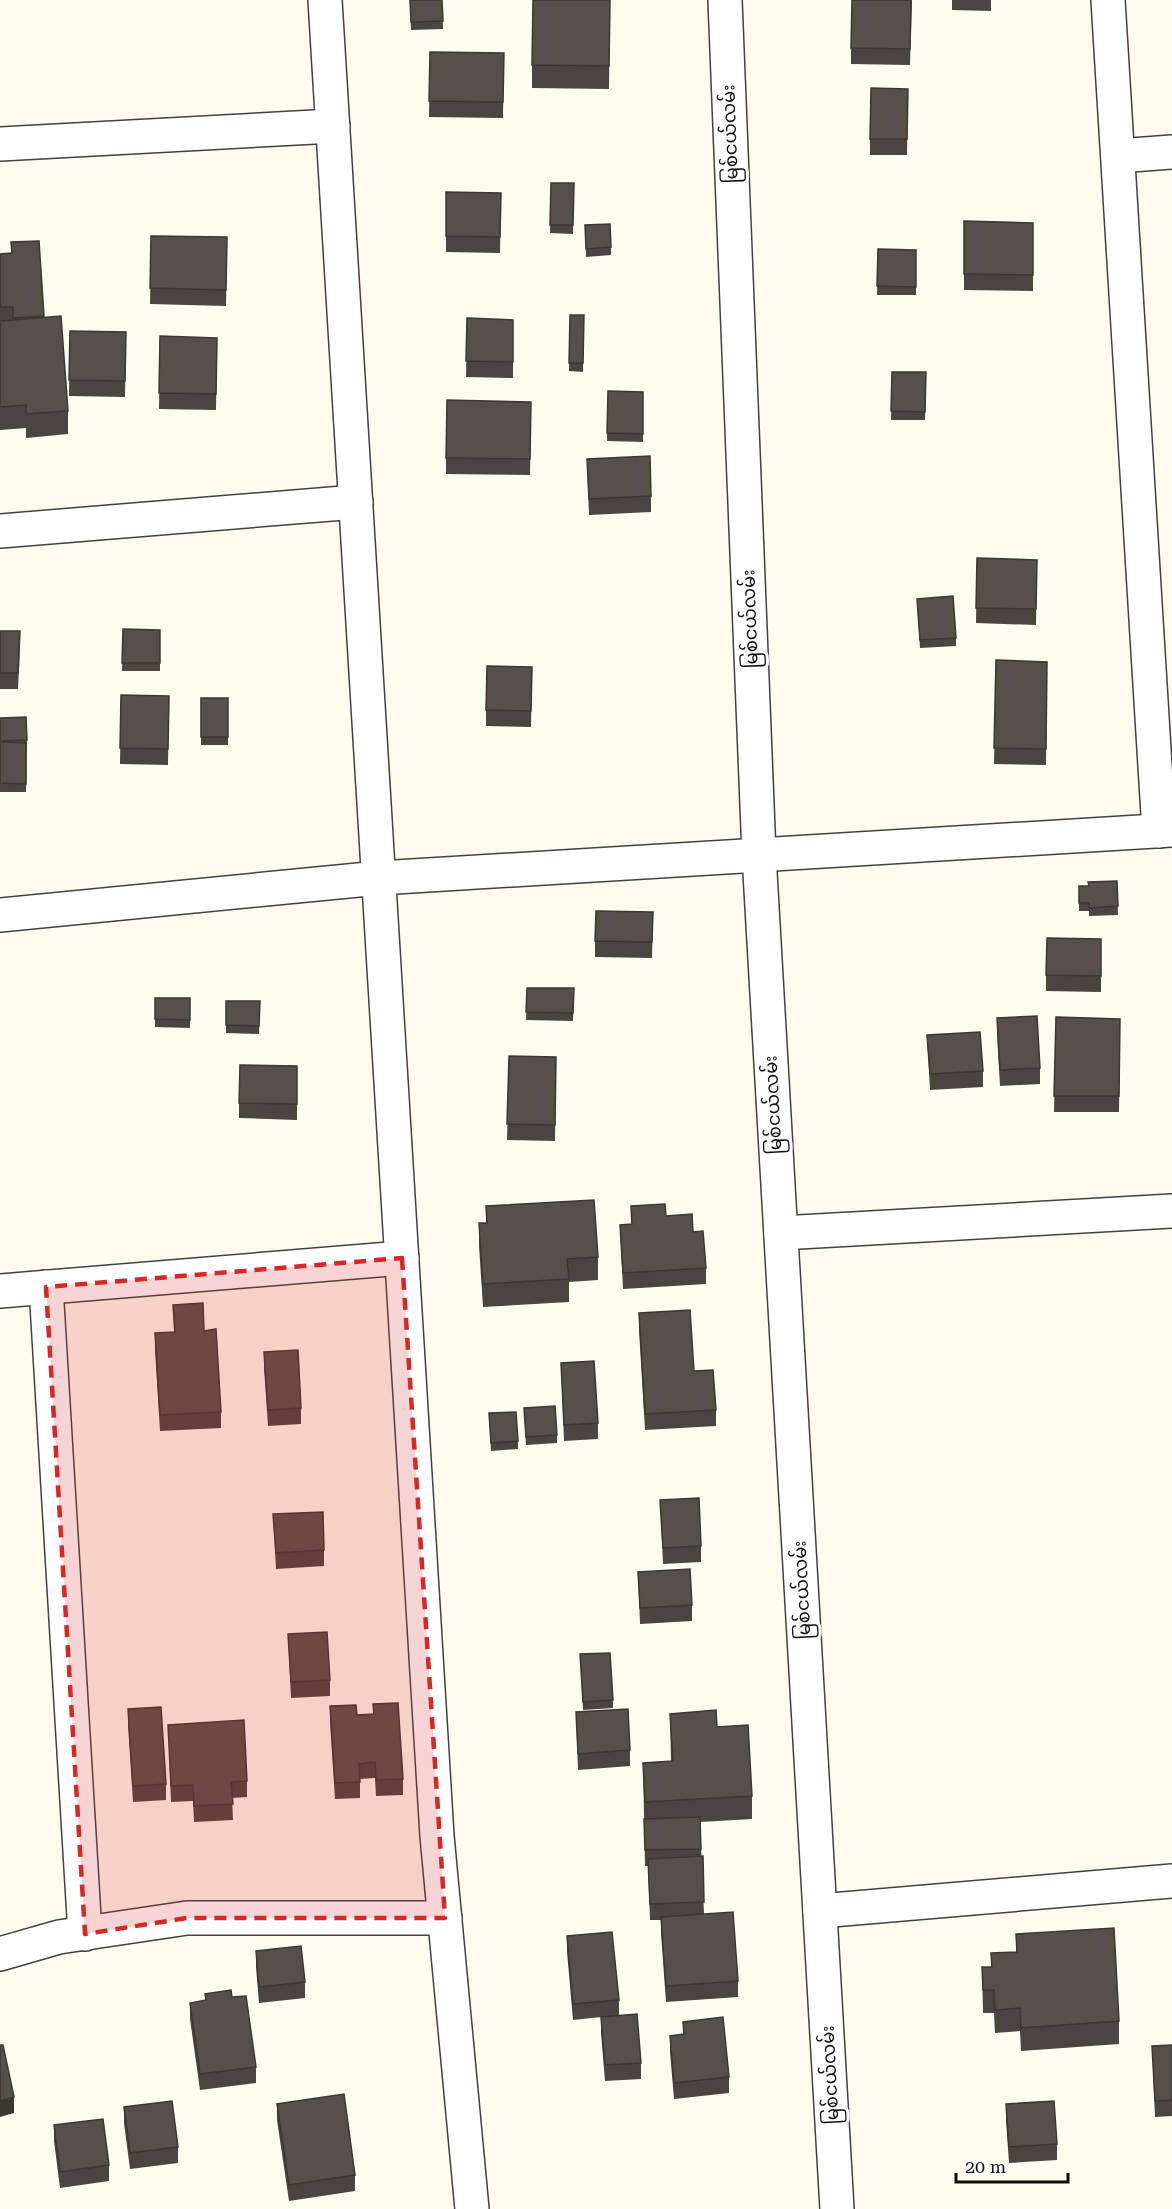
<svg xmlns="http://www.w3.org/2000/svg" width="1172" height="2209" font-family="'Roboto Serif','Noto Sans Myanmar',serif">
<rect width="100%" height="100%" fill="#fffcef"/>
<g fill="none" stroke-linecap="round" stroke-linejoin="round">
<defs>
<g id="street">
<path d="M325,0l112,1836 35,373"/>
<path d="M725,0l34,855 78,1354"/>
<path d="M1108,0l51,831"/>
<path d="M0,144l333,-18"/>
<path d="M1118,156l54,-4"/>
<path d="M0,531l356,-29"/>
<path d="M0,915l379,-37 793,-48"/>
<path d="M781,1233l391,-22"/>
<path d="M46,1287l39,647"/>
<path d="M0,1291l402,-33"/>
<path d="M820,1911l352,-30"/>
<path d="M0,1954l59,-17 128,-19h258"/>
</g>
</defs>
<use href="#street" stroke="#414141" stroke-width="36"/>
<use href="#street" stroke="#fff" stroke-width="33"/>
</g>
<g fill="#4b4440">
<path d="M410,0h32l1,29 -32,1z"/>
<path d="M610,0l-1,89 -77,-1v-23z"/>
<path d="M912,0l-2,65 -59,-1v-16z"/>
<path d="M952,0h39v11l-39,-1z"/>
<path d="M430,52l74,1 -1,65 -74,-1z"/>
<path d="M908,89l-1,66h-37v-16z"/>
<path d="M551,183h23l-1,51 -23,-1z"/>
<path d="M501,193l-1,60 -54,-1v-16z"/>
<path d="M964,221l69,2v68l-69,-1z"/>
<path d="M585,225l26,22v8l-25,2z"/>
<path d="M151,236l76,1 -1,69 -76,-2z"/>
<path d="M39,241l5,77 24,93v23l-42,4v-10l-26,2v-176l11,-1v-11z"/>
<path d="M878,249l38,1v45h-39z"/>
<path d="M570,315h14l-1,57 -14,-1z"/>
<path d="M467,318l46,2v58l-47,-1z"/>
<path d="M70,331l56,1 -1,65 -56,-1z"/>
<path d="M160,336l57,2 -1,72 -57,-1z"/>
<path d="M892,372h34l-1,48h-34z"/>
<path d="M608,391l35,1v50l-36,-1z"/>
<path d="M531,402l-1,73 -84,-1v-16z"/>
<path d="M587,459l64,37v16l-62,3z"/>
<path d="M977,558l60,2 -1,65 -60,-2z"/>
<path d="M917,599l39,39v8l-36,2z"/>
<path d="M123,629l37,1v41h-38z"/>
<path d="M0,631l20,16 -2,42h-18z"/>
<path d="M996,660l51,2 -1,103 -52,-1z"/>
<path d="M532,667l-1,60 -45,-1v-16z"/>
<path d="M121,695l48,1 -1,69 -48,-1z"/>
<rect x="201" y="698" width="27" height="47"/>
<path d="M0,718l27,22 -1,52h-26z"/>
<path d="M1117,881l1,34 -29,1v-5h-10v-25h9v-4z"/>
<path d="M653,912l-1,46 -57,-1v-16z"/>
<path d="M1101,939v53l-55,-1v-16z"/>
<path d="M527,988h47l-1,33 -47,-1z"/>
<path d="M155,998h35v30l-35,-1z"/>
<path d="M260,1001l-1,33 -33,-1v-8z"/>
<path d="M1056,1017l64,2 -1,93h-65z"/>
<path d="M997,1018l43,50v16l-40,2 -3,-52z"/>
<path d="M927,1035l56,36v16l-53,3z"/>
<path d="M509,1056l47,1 -1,84 -48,-1z"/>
<path d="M297,1066v54l-58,-2v-15z"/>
<path d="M486,1206l112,51v23l-29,2v20l-86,5 -4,-61v-23h7z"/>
<path d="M631,1206l35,10 40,52v16l-83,5 -3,-64 11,-1z"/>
<path d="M173,1305l31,26 17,81v16l-61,3 -5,-82v-16l19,-1z"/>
<path d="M639,1313l77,97v16l-71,4 -6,-101z"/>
<path d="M264,1352l37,56v16l-33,2 -4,-58z"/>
<path d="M561,1363l37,60v16l-34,2z"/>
<path d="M524,1408l33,27v8l-31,2z"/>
<path d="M489,1413l29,28v8l-27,2z"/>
<path d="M660,1500l41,46v16l-38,2z"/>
<path d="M273,1514l51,36v16l-48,3z"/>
<path d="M638,1572l54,33v16l-52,3z"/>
<path d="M288,1634l42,46v16l-39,2z"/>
<path d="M580,1654l33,46v8l-30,2z"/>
<path d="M373,1704l30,75v16l-27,1 -1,-18 -15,1v19l-25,1 -5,-77v-16l27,9 16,-1z"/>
<path d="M128,1709l38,75v16l-33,2 -5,-77z"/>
<path d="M576,1712l54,38v16l-52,4z"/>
<path d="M670,1714l47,13 35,69v23l-52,3 4,92 34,67v16l-72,5 -5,-69v-13h-11l-2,-54h-3l-2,-103 28,-2z"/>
<path d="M168,1725l79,56v16l-15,1 1,22 -39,2 -1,-21 -22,1z"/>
<path d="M1016,1934l103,87v23l-98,7 -1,-20 -25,2 -1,-20h-11l-1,-46h9v-14l25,-1z"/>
<path d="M567,1936l52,64v15l22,48v16l-36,2 -4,-48v-16l-28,3 -6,-68z"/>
<path d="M256,1951l49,31v16l-46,5 -3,-36z"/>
<path d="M205,1994l27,3 24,70v16l-56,7 -10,-71v-16l15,-2z"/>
<path d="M683,2022l46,55v16l-55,6 -4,-47v-16l13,-2z"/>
<path d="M1172,2045v71l-17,1 -3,-71z"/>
<path d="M277,2104l78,71v16l-66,10 -12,-81z"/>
<path d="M1006,2104l51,40v16l-48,3 -3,-43z"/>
<path d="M124,2107l54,40v16l-48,6 -6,-46z"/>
<path d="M54,2125l55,40v16l-49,7 -6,-47z"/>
</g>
<path fill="#3d3734" d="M14,2097v16l-14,4v-16z"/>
<g fill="#574f4a" stroke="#3d3734" stroke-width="1.5">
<path d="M410,0h32l1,21 -32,1z"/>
<path d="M533,0h77l-1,66 -77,-1z"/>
<path d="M852,0h59l-1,49 -59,-1z"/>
<path d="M430,52l74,1 -1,49 -74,-1z"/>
<path d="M871,88l37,1 -1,50h-37z"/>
<path d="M551,183h23l-1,42h-23z"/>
<path d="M446,192l55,1 -1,44 -54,-1z"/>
<path d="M964,221l69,2v52l-69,-1z"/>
<path d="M610,224l1,23 -25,2 -1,-24z"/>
<path d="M151,236l76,1 -1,53 -76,-2z"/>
<path d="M39,241l5,75 -31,2v-11h-13v-53l12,-1 -1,-11z"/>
<path d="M878,249l38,1v37l-39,-1z"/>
<path d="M570,315h14l-1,48h-14z"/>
<path d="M61,316l7,95 -42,3v-9l-26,2v-86z"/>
<path d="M467,318l46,2v42l-47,-1z"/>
<path d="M70,331l56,1 -1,49 -56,-1z"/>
<path d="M160,336l57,2 -1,56 -57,-1z"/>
<path d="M892,372h34l-1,40 -34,-1z"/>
<path d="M608,391l35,1v42l-36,-1z"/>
<path d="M447,400l84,2 -1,57 -84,-1z"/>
<path d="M650,456l1,40 -62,3 -2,-40z"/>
<path d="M977,558l60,2 -1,49 -60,-1z"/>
<path d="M953,596l3,42 -36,2 -3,-41z"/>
<path d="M123,629l37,1v33h-38z"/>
<path d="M0,631h20l-2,42h-18z"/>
<path d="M996,660l51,2 -1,87 -52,-1z"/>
<path d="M487,666l45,1 -1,44 -45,-1z"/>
<path d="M121,695l48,1 -1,53 -48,-1z"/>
<rect x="201" y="698" width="27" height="39"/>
<path d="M26,717l1,23 -27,1v-23z"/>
<path d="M0,742l26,1v41l-26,-1z"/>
<path d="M1117,881l1,25 -29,2v-5h-10v-17h10l-1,-4z"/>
<path d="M596,911l57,1 -1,30 -57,-1z"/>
<path d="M1047,938l54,1v37l-55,-1z"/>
<path d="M527,988h47l-1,25 -47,-1z"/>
<path d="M155,998h35v22l-35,-1z"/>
<path d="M226,1001h34l-1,25 -33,-1z"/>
<path d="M1037,1016l3,52 -40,2 -3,-52z"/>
<path d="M1056,1017l64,2 -1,77h-65z"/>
<path d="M980,1032l3,39 -53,3 -3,-39z"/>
<path d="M509,1056l47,1 -1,68 -48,-1z"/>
<path d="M240,1065l57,1v38l-58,-1z"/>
<path d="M594,1200l4,57 -31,2 2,20 -86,5 -4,-61h8l-1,-17z"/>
<path d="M665,1204l1,12 26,-2 1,18 10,-1 3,37 -83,5 -3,-48 12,-1 -1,-18z"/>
<path d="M203,1303l1,28 12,-2 5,83 -61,3 -5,-82 20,-1 -2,-27z"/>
<path d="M690,1310l4,61 19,-1 3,40 -71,4 -6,-101z"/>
<path d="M298,1350l3,58 -33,2 -4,-58z"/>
<path d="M594,1361l4,62 -34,2 -3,-62z"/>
<path d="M555,1406l2,29 -31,2 -2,-29z"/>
<path d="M516,1412l2,29 -27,2 -2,-30z"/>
<path d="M699,1498l2,48 -38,2 -3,-48z"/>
<path d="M323,1512l1,38 -48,3 -3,-39z"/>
<path d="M690,1569l2,36 -52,3 -2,-36z"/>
<path d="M327,1632l3,48 -39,2 -3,-48z"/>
<path d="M610,1653l3,47 -30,2 -3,-48z"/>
<path d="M398,1703l5,76 -27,1 -1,-18 -16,2 1,18 -25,1 -5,-77 26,-1 1,10 17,-1 -1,-10z"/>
<path d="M161,1707l5,77 -33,2 -5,-77z"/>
<path d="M628,1709l2,41 -52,4 -2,-42z"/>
<path d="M716,1710l1,17 31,-2 4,71 -107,6 -2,-39 30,-2 -3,-47z"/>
<path d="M244,1720l3,61 -16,1 2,22 -39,2 -1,-21 -22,1 -3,-61z"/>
<path d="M700,1817l1,32 -56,1 -1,-31z"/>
<path d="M703,1856l1,46 -54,2 -2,-45z"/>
<path d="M733,1912l5,69 -72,5 -5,-69z"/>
<path d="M1114,1928l5,93 -98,7 -1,-20 -25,2 -1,-20h-11l-1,-23h10l-1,-14 26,-1 -1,-18z"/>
<path d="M612,1932l7,68 -46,4 -6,-68z"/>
<path d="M301,1946l4,36 -46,5 -3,-36z"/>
<path d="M231,1990l1,7 14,-1 10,71 -56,7 -10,-71 16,-3 -1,-6z"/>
<path d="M637,2014l4,49 -36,2 -4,-48z"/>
<path d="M723,2017l6,60 -55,6 -4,-47 14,-2 -1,-12z"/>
<path d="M0,2045h3l11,52 -14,4z"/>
<path d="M1172,2045v55l-17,1 -3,-55z"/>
<path d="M344,2094l11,81 -66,10 -12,-81z"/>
<path d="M172,2101l6,46 -48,6 -6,-46z"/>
<path d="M1054,2101l3,43 -48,3 -3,-43z"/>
<path d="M103,2119l6,46 -49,7 -6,-47z"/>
</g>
<path fill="#d62828" fill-opacity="0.2" stroke="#d62828" stroke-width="4.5" stroke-dasharray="12 8" stroke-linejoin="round" d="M402,1258l43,660h-258l-102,16 -39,-647z"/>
<g text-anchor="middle" stroke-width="6" stroke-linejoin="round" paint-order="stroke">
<g font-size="18" fill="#0e0e0e" stroke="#fff">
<text transform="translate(730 134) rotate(-92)" y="6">မြစ်ငယ်လမ်း</text>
<text transform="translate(750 619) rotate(-92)" y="6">မြစ်ငယ်လမ်း</text>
<text transform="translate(773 1105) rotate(-93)" y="6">မြစ်ငယ်လမ်း</text>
<text transform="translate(802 1590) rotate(-93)" y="6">မြစ်ငယ်လမ်း</text>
<text transform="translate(830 2075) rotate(-93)" y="6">မြစ်ငယ်လမ်း</text>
</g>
</g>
<path d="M956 2173v9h112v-9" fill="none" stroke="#0e0e0e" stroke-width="3"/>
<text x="965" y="2173" font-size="18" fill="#0e0e0e" stroke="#ffffff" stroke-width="4.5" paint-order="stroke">20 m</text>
</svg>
